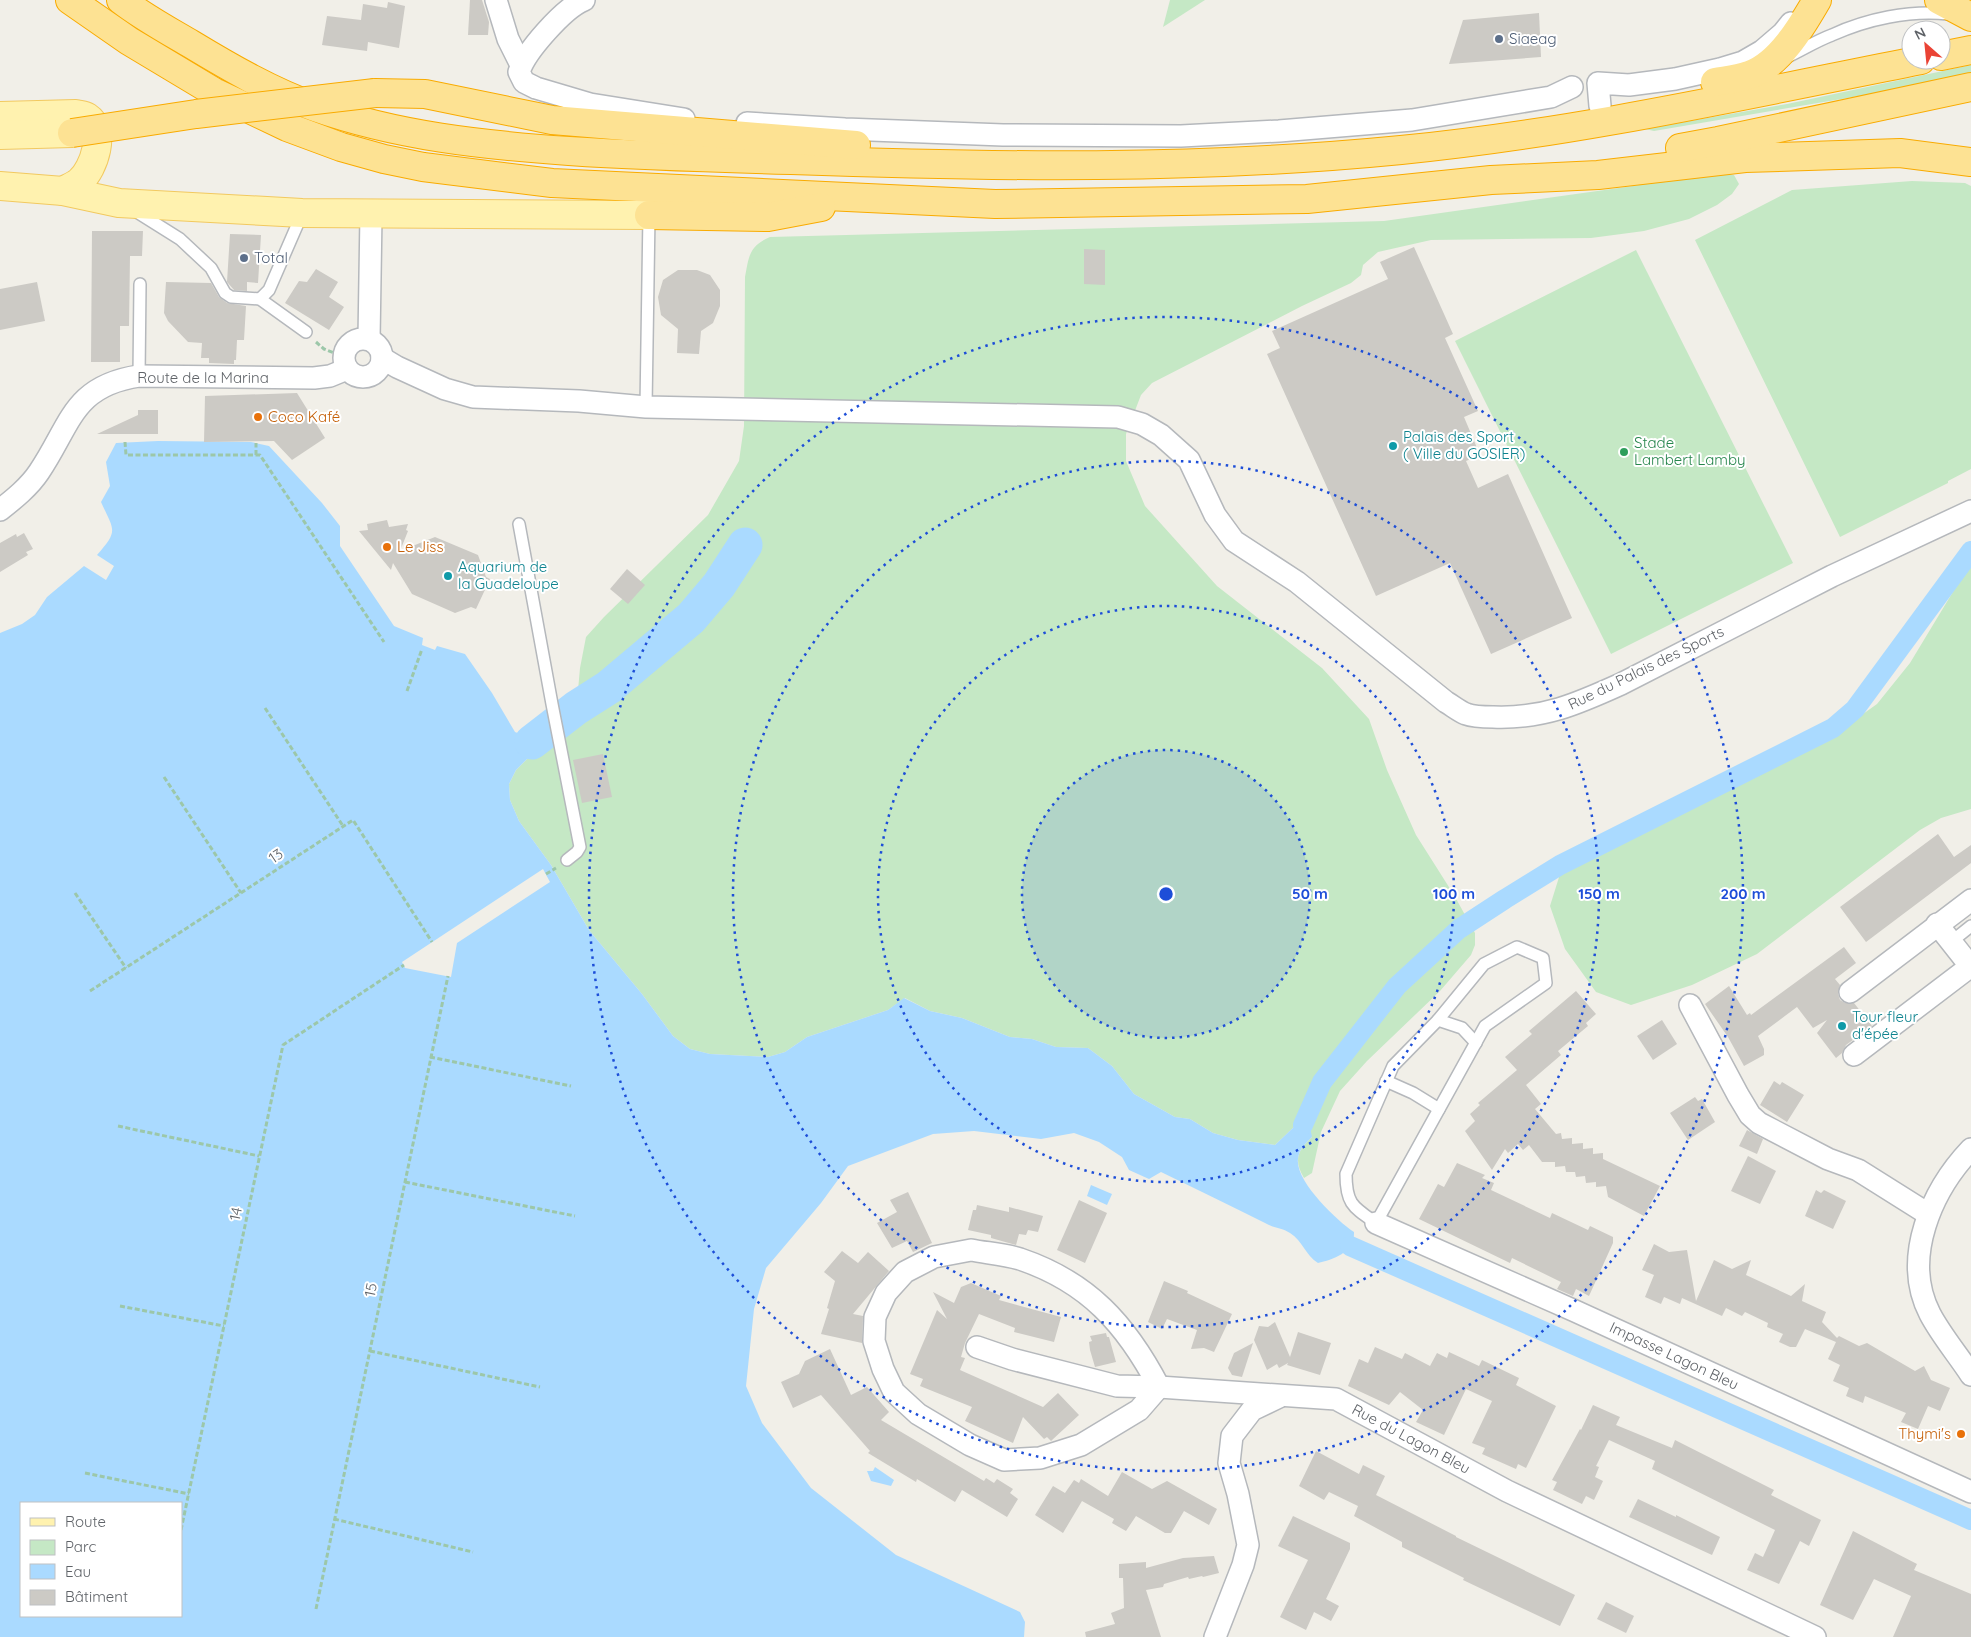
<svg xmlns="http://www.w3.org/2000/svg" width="1971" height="1637" font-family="Quicksand,sans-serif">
<rect width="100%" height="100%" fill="#f1efe8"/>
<g fill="#c5e8c5">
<path d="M1170,0h35l-42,27z"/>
<path d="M1971,65v10l-106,20 -211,36 -9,-2 142,-25z"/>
<path d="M1714,172l20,3 5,9 -7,10 -15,11 -28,14 -45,12 -53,7 -160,2 -53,12 -15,13 -2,10 -10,8 -49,23 -150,77 -11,12 -15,39v27l19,45 72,80 105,82 47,51 18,51 29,65 38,60 21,38v12l-4,10 -31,36 -73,70 -27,30 -19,41 -9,41 -8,5c-11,-18 -6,-28 8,-41l-16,-12 -21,20 -37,-5 -25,-7 -23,-14 -15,-2 -41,-23 -22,-28 -24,-18 -32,-1 -24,-8 -22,-2 -48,-19 -32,-7 -25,-13 -17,12 -81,27 -22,15 -17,5 -58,-3 -20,-5 -17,-13 -31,-42 -53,-64 -38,-65 -32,-44 -9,-21 -1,-16 7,-14 19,-19 36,-26 5,-12 4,-45 6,-31 18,-20 104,-102 31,-54 5,-35 1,-149c4,-21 4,-31 25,-40l614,-16 249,-35z"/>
<path d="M1912,181l53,2 6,3v283l-23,12v2l-108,54 -145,-297 97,-50z"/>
<path d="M1636,250l157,313 -182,91 -156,-313z"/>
<path d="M1971,562v247l-30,9 -21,12 -163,124 -65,31 -61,20 -35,-13 -31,-43 -15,-43 10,-32 22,-17 267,-133 28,-20 33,-41z"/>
</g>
<g fill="#aadaff" fill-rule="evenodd">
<path d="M158,441l93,1 18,4 53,57 18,23v20l54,80 29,12 -1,7 13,5 2,-4 28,8 27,39 23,39 8,3 7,-1 5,17 -19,19 -7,14 1,16 9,21 32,44 38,65 53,64 31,42 17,13 20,5 58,3 17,-5 22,-15 81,-27 16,-12 26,13 32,7 48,19 22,2 24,8 32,1 24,18 22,28 41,23 15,2 23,14 25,7 37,5 21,-20 14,2 2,10c-7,7 -13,12 -14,22 -3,22 39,62 56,73 1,20 -21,28 -36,31 -13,-8 -15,-22 -28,-30 -7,-5 -17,-5 -25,-10 -34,-17 -69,-34 -104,-51l-12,7 -20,-9 -7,-13 -23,-15 -25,-9 -33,6 -67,-8 -41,3 -85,32 -27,37 -55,65 -12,41 -8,77 16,37 49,65 85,67 124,57 5,10 -1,15h-1024v-1004l22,-9 13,-9 12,-18 37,-31 22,14 8,-14 -17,-11c22,-25 17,-24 4,-53l9,-16 -4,-24 10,-19zM21,1503h160v113h-160z"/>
<path d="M1091,1185l21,9 -5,11 -20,-9z"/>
<path d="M875,1467l19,13 -3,6 -20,-5 -4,-10h6z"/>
</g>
<path fill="#f1efe8" d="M543,869l7,13 -93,61 -6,34 -46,-9 -3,-6z"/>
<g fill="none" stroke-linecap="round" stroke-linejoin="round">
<g stroke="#aadaff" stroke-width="20">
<path d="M1303,1125l19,-43 75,-96 62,-57 46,-30 55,-34 273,-137 22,-19 116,-158"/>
<path d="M1350,1246l621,274"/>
</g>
<path stroke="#aadaff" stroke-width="35" d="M532,742l44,-34 33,-21 82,-69 28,-33 26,-40"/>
</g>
<g fill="#cccac5">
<path d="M470,0h12l7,22 -1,13h-20z"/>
<path d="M388,2l17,4 -6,42 -31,-6 -1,9 -45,-6 5,-29 34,4 2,-16 24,4z"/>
<path d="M1539,13l2,44 -92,7 14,-44z"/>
<path d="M92,231h51l-1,25h-12l-1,70h-9v36h-29z"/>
<path d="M230,234l31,1 -3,48 -11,-1v9l-13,-1 -7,-8z"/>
<path d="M1414,247l39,87 -8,4 33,73 -14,6 16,38 -14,6 12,27 30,-14 64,144 -81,36 -41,-91 -74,33 -109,-242 13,-6 -8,-17 116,-52 -8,-17z"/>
<path d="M1084,249l21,1v35l-21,-1z"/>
<path d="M316,269l22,13 -9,15 15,10 -15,23 -44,-27 14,-22 8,1z"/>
<path d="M678,270h19l13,5 10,15v16l-7,17 -12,8 -2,23 -22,-1 1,-24 -17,-14 -3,-18 5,-17z"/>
<path d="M37,282l8,39 -45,9v-41z"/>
<path d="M166,282l45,1 8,14 8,6 19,3 -2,34h-7l-1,20h-2v4l-25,-1v-5h-8l1,-15 -14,-1 -20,-21 -4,-8z"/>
<path d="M297,393l28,45 -33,22 -18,-19 -70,1 1,-46z"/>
<path d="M138,410h20v24h-61l41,-19z"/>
<path d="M387,520l2,7 19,-3 -2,6 2,1 -8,20 35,-14 43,18 8,22 4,2 -14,30 -5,-2 -16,6 -43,-19 -19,-31 -2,7 -32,-39 9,-1 -1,-6z"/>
<path d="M24,533l9,16 -7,3 2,3 -28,17v-29l16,-9 1,3z"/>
<path d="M627,569l18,16 -17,19 -18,-15z"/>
<path d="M603,754l9,43 -30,6 -9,-43z"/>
<path d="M1938,834l16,23 17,-12v18l-105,79 -26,-35z"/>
<path d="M1844,947l12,16 -21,16 5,6 -2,9 2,6 5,3h9l18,23 -26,19 -4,8 -6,5 -19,-25 10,-13 -14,8 -16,-21 -39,29 6,13v6l-20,11 -16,-29 -23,-33 24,-18 18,29 3,-2 1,2z"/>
<path d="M1576,991l20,23 -10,9 2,3 -30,25 3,4 -35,30 15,19 -6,5 21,25 5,-1 1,6 10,-1v6l11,-1v6l10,-1v6l10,-1v6l57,27 -16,30 -36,-19 -2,-11 -10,1v-5l-10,1 -1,-7 -9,1 -1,-5h-9l-1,-6 -10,1v-5h-13l-13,-17 -6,5 -5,-6 -10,9 -3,-4 -13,21 -27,-39 10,-10 -5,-7 10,-9 -2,-2 39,-33 -12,-13 27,-23 -3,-3z"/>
<path d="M1662,1020l15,24 -24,16 -16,-24z"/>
<path d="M1774,1081l6,4 2,-3 22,13 -17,27 -27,-17z"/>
<path d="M1695,1097l3,4 4,-2 13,23 -27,18 -18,-27z"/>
<path d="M1747,1130l16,9 -6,15 -18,-8z"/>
<path d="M1748,1156l28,15 -16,33 -29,-13z"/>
<path d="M1457,1163l28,12 -3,3 12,5 -3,7 59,28 2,-5 36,17 2,-4 23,11v6l-24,53 -13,-7 -3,7 -16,-7 4,-7 -49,-24 -2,5 -91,-44 19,-35 6,3z"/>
<path d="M1816,1190l5,3 3,-3 22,11 -13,28 -28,-13z"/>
<path d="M908,1192l24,51 -19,9 -6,-11 -15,7 -15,-25 20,-11 -7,-12z"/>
<path d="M1079,1200l28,13 -22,50 -28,-13z"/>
<path d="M977,1205l32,7v-5l34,9 -5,16 -10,-2 -2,5 -7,-1 -3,11 -25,-7v-3l-23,-5 5,-20h3z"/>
<path d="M1654,1244l15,8 18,-2 9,51 18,-41 18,9 19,-9 -5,15 45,21 14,-12 -3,17 24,11 -4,10 15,16 2,-2 20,10 8,-3 48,28 9,-5 7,14 19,8 -10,23 -12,-5 -10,23 -17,-7 5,-9 -41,-17 -2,7 -17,-7 3,-8 -16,-7 7,-16 -12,-6 8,-17 -31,-13 -9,18h-6l-11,-5 4,-8 -16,-7 1,-4 -23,-11 -3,4 -16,-8 -4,8 -40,-18 -2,6 -16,-7 -3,7 -16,-7 9,-22 -12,-5z"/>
<path d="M842,1251l16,12 10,-11 21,19 -36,43 10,2 -1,27 -41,-9 8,-25 -2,-1 8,-27 -11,-9z"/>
<path d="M1164,1281l24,10 -1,2 45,21 -18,38 -10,-4 -13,1 6,-19 -30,-11 -5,10 -14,-7z"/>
<path d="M971,1283l30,13 -2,4 62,17 -7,25 -40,-10 1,-4 -36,-14 -14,29 -4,14 4,1 -5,12 83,37 15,-14 21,22 -28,26 -4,-4 -3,2 -21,-22 -10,26 -48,-22 7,-14 -52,-21 3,-7 -13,-5 27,-64 10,9 -14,-27 21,11 7,-16z"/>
<path d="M1275,1322l15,35 8,-25 33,11 -11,32 -33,-10 1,-2 -9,5 -2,-4 -10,6 -13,-30 5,-14 9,1z"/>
<path d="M1106,1333l1,4h2l7,25 -21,5 -5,-17 -1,-8 3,-1 -2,-5z"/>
<path d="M1253,1343l-11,34 -10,-2 -4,-7 6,-15z"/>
<path d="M1375,1347l27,12 3,-6 25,13 7,-13 10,5 2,-6 30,14 3,-6 37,18 -3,7 40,21 -30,62 -8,-4 -2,5 -34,-15 3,-6 -13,-5 20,-42 -26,-12 -22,46 -28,-13 7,-12 -23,-18 -11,13 -41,-19 11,-27 9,4z"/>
<path d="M830,1349l21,46 16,-8 22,25 -8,8 103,61 2,-3 8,5 3,-4 16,10 -3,4 8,6 -11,18 -45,-27 -7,12 -38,-23 -1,3 -48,-29 2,-2 -49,-56 -28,13 -12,-26 18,-8 6,-13z"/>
<path d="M1593,1405l27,12 -4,8 56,23 3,-8 99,50 -3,5 50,25 -12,26 -9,-5 -21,43 -32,-14 8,-17 8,4 12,-27 -123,-61 3,-8 -46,-21 -13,26 3,1 -4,10 8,4 -9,19 -8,-4 -4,8 -29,-14 4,-8 -5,-2 28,-51 1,1z"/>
<path d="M1316,1451l43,23 4,-9 22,11 -9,19 80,41v1l119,58 -15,31 -97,-46 1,-2 -62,-31v-5l-48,-26 4,-10 -29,-14 -5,8 -25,-14z"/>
<path d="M1122,1472l30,17 15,-8 50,28 -8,16 -25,-14 -13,22h-6l-29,-17 -10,15 -14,-8 2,-4 -32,-18 -19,32 -28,-18 18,-29 12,7 9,-13 5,3 2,-4 27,17z"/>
<path d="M1638,1499l38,18v-2l44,22 -8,18 -83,-38z"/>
<path d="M1293,1516l57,27v6l-24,50 13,7 -8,15 -17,-9 -8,18 -26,-13 28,-57 -30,-14z"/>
<path d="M1853,1531l64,33 -3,6 57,24v43h-78l18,-41 -37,-17 -21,41 -33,-15z"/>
<path d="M1214,1556l5,17 -16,4 -1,-1 -13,3 -1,-2 -24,7 -1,3 -17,3 15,47h-75l-1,-5 30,-8 -4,-11 13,-5 -1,-30h-4v-14l27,-2v6l37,-10z"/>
<path d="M1606,1602l28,14 -8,17 -29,-14z"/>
</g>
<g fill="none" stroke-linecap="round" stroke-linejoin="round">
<defs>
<g id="lane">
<path d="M1787,57c15,-7 29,-16 45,-22 35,-16 77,-25 116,-21"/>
<path d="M137,212l43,27 31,29 14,25 6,4 29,2 46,33"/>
<path d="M260,299l9,-9 33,-76"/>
<path d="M139,376l1,-92"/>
<path d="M646,407l3,-192"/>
<path d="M519,524l33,180 28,143 -3,5 -10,8"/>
<path d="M1951,942l20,-16"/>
<path d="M1517,947l26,11 3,25 -61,43 -109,197c-23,-16 -30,-19 -30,-49l47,-108 45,-46 46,-56z"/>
<path d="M1438,1020l24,8 14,15"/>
<path d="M1386,1081l27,12 26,16"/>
</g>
<g id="street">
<path d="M496,0l12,39 13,26"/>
<path d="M584,0c-20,8 -59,52 -65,72l5,10 12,6 54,16 94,15"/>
<path d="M1600,106l-2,-23 31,2 46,-6 45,-10 23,-7 19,-11 21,-18 8,-10"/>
<path d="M747,123l98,6 158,6 178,1 98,-5 133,-11 139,-23 21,-10"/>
<circle cx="363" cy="358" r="19"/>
<path d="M369,339l2,-124"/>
<path d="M382,358l15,9 48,22 28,8 106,4 67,6 472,10 24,7 19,11 28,25 26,55 19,26 63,41 149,120c7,4 13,9 20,12 8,3 19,3 27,3 50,2 84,-13 128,-33l211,-108 139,-65"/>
<path d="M0,510c14,-11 29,-23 39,-38 32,-47 33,-86 100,-96l175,2 16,-2 17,-7"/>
<path d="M1937,924l34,43"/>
<path d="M1850,992l121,-92"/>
<path d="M1690,1005l48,90 12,20 9,8 69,36 30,11 70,44"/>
<path d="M1854,1055l117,-89"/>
<path d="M1971,1149c-39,41 -70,109 -41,165 11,21 28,41 41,61"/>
<path d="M1376,1223l199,88 396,181"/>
<path d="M971,1250c15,3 33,4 49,9 68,23 106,65 139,128l-20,23 -58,35 -41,13 -36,2 -34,-15 -52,-31 -24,-22 -11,-23 -9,-28 1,-24 11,-24 19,-21 29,-15z"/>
<path d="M977,1347l35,12 105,27 42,1 177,12 171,92 308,146"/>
<path d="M1215,1637l28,-72 5,-20 -10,-51 -9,-31 3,-27 20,-26 27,-13"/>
</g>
<g id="primary">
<path d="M0,116l76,-2c4,1 8,1 11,3 20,13 7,52 -7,64 -4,4 -12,7 -17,10"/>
<path d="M0,135l72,-2"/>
<path d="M0,186l63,5 56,12 183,10 347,2"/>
</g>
<g id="highway">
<path d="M70,0l59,41 85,51 73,35 54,20 43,12 39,8 129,16 443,21 312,-5 184,-19 107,-5 147,-17 155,-5 71,9"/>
<path d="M121,0c22,17 46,30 70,44 38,23 81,48 124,63 82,29 168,38 254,44 74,5 148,7 222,9 204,7 407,10 610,-10 175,-17 348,-56 520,-90"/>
<path d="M1939,0l32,17"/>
<path d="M1941,56l30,-6"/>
<path d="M1715,82c11,-2 23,-3 34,-7 30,-10 53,-49 68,-75"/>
<path d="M375,93l50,1 127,26 304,25"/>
<path d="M1680,148l38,-7 253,-54"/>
<path d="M649,215l119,2 53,-10"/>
</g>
</defs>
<use href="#lane" stroke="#b5b8bc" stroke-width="14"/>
<use href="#street" stroke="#b5b8bc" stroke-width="24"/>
<use href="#primary" stroke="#f2c960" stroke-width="30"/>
<use href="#highway" stroke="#f9ab00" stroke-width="30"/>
<g stroke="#9cc7a9" stroke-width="3" stroke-dasharray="5 2.5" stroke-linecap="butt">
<path d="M316,342l8,7 10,4"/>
<path d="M125,442l1,13h134l124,187"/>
<path d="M256,455v-12"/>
<path d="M407,691l15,-42"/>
<path d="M265,708l78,118"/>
<path d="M164,777l77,116"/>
<path d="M546,874l10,-6"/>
<path d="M75,893l51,75"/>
<path d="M90,991l263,-171 79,122"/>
<path d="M430,1057l141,29"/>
<path d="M118,1126l141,30"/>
<path d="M405,1182l170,34"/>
<path d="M120,1306l104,20"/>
<path d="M370,1351l170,36"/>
<path d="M85,1473l104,21"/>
<path d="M334,1519l139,33"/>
<path d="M181,1530l102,-485 121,-80"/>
<path d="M316,1609l132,-633"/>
</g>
<use href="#lane" stroke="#fff" stroke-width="11"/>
<use href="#street" stroke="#fff" stroke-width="21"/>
<use href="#primary" stroke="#fff2af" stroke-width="28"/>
<use href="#highway" stroke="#fde293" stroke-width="28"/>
<defs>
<path id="highway-bridge" d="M72,133l124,-19 179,-21"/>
</defs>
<use href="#highway-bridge" stroke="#f9ab00" stroke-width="30" stroke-linecap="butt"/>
<use href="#highway-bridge" stroke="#fde293" stroke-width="28"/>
</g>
<circle cx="1166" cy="894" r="144" fill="#1d4ed8" fill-opacity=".12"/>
<g fill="none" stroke="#1d4ed8" stroke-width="2.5" stroke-dasharray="2.5 5">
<circle cx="1166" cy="894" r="144"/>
<circle cx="1166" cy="894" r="288"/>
<circle cx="1166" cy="894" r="433"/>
<circle cx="1166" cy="894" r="577"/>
</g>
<g fill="#5c6f8a" stroke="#fff" stroke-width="2">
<circle cx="1499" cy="39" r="5"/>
<circle cx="244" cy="258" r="5"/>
</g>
<g fill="#e8710a" stroke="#fff" stroke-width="2">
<circle cx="258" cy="417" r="5"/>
<circle cx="387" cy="547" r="5"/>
<circle cx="1961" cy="1434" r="5"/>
</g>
<g fill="#0f9aa8" stroke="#fff" stroke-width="2">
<circle cx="1393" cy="446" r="5"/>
<circle cx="448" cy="576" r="5"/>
<circle cx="1842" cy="1026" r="5"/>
</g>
<circle fill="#2e9e5b" stroke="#fff" stroke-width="2" cx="1624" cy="452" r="5"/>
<g text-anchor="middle" stroke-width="4" stroke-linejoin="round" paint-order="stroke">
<g font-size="15" fill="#4e5e75" stroke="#fff" text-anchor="start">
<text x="1509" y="44">Siaeag</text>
<text x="254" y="263">Total</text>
</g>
<g font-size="15" fill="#5f6368" stroke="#fff">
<text x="203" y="383">Route de la Marina</text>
<text transform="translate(1646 668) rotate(-26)" y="5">Rue du Palais des Sports</text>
<text transform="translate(276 856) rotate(-34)" y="5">13</text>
<text transform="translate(236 1214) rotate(-78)" y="5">14</text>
<text transform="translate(371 1290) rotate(-78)" y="5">15</text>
<text transform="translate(1674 1356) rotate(25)" y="5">Impasse Lagon Bleu</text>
<text transform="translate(1411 1439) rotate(28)" y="5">Rue du Lagon Bleu</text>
</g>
<g font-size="15" fill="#c56008" stroke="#fff" text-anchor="start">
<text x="268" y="422">Coco Kafé</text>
<text x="397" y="552">Le Jiss</text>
<text x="1951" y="1439" text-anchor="end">Thymi's</text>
</g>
<g font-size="15" fill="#0d838f" stroke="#fff" text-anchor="start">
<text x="1403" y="442">Palais des Sport<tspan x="1403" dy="17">( Ville du GOSIER)</tspan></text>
<text x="458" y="572">Aquarium de<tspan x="458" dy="17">la Guadeloupe</tspan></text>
<text x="1852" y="1022">Tour fleur<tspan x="1852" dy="17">d'épée</tspan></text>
</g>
<g font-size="15" fill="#27864d" stroke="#fff" text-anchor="start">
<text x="1634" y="448">Stade<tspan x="1634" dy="17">Lambert Lamby</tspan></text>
</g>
</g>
<circle cx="1166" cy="894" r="8" fill="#1d4ed8" stroke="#fff" stroke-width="2.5"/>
<g font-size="15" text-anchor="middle" font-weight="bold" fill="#1d4ed8" stroke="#fff" stroke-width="4" stroke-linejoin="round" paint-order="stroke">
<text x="1310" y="899">50 m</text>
<text x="1454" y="899">100 m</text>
<text x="1599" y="899">150 m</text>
<text x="1743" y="899">200 m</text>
</g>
<rect x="20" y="1502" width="162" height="115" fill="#ffffff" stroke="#bfc1c3"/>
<rect x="30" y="1518" width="25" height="8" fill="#fff2af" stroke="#bfc1c3"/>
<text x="65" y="1527" font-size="15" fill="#5f6368">Route</text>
<rect x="30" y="1540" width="25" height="15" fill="#c5e8c5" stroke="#bfc1c3"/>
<text x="65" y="1552" font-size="15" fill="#5f6368">Parc</text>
<rect x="30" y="1564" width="25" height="15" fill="#aadaff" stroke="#bfc1c3"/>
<text x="65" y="1577" font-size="15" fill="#5f6368">Eau</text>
<rect x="30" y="1590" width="25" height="15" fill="#cccac5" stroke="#bfc1c3"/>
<text x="65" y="1602" font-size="15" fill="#5f6368">Bâtiment</text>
<g transform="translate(1926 45) rotate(333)"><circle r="24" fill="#ffffff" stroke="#bfc1c3"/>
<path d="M0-4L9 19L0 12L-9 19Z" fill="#ea4335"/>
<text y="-8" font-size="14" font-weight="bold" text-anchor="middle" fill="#5f6368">N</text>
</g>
</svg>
